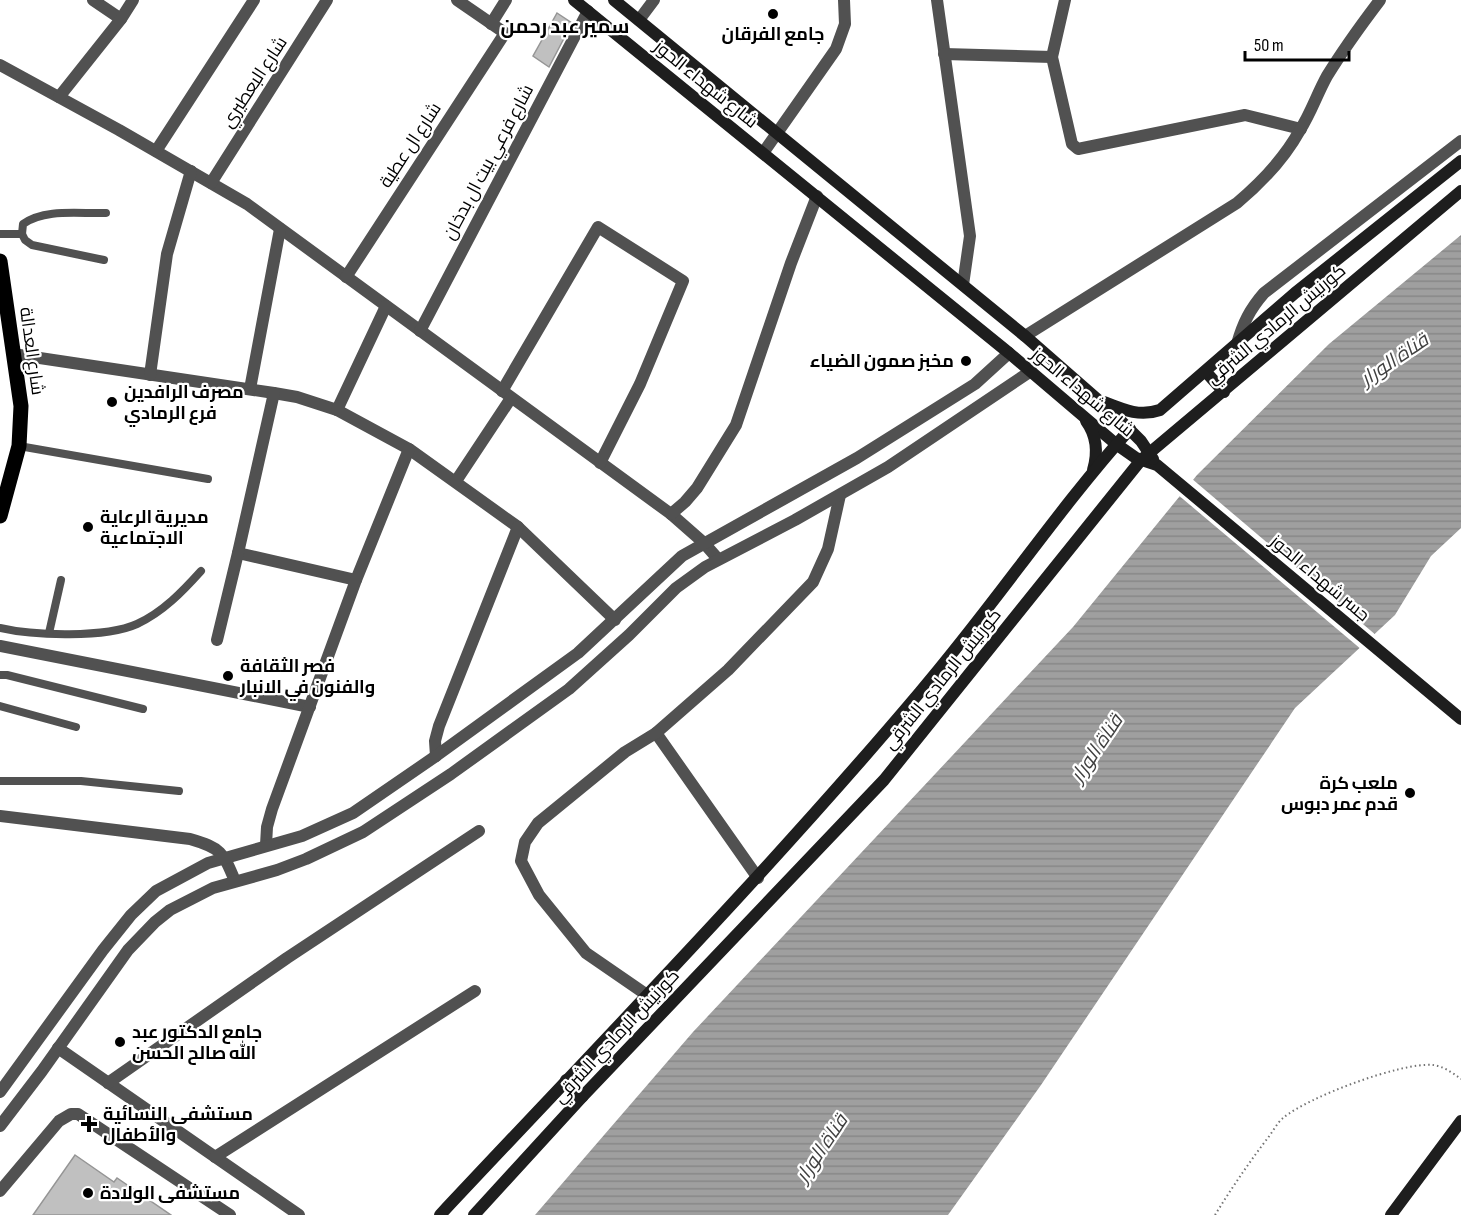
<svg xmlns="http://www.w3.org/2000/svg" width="1461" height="1215" font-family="'Sofia Sans Condensed',Cairo,sans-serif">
<defs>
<pattern id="water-rules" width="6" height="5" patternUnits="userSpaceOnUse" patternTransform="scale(1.5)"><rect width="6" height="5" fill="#9f9f9f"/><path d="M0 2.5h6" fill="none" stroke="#878787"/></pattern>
</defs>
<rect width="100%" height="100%" fill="#fff"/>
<path fill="url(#water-rules)" d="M1461,235v293l-30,28 -36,59 -100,93 -254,377 -93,130h-413l158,-183 380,-405 124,-152 132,-131z"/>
<path fill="#fff" d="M1191,478l186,158 -15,14 -185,-156z"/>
<g fill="#c0c0c0" stroke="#959595" stroke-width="1.5">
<path d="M557,13l15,10 -23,44 -16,-11z"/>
<path d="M75,1155l39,27 3,-4 54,37h-138z"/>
</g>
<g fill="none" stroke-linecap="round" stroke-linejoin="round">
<path stroke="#737373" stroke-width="2" stroke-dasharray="1.5 3" stroke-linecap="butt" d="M1215,1215c16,-26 33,-51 52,-76 5,-6 10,-16 16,-21 25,-21 118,-56 150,-53 10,1 20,8 28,14"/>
<g stroke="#515151" stroke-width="8">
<path d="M0,234h22l3,6 7,5 72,15"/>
<path d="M22,234l1,-10c22,-16 57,-10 83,-11"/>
<path d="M19,446l189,33"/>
<path d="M0,628c34,8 106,10 137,-4 26,-12 46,-33 64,-53"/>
<path d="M49,633l12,-53"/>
<path d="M0,675h7l136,34"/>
<path d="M0,706l76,21"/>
<path d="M0,781h81l98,10"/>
</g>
<g stroke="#515151" stroke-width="12">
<path d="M93,0l28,19"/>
<path d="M937,0l33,236 -7,49"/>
<path d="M1065,0l-13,57 20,87 6,5 167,-34 56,14"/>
<path d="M639,20l15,-20"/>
<path d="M491,24l15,-24"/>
<path d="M944,54l108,3"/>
<path d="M0,65l119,65 128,74 424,310 33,29 14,16"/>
<path d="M59,97l62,-78 12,-19"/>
<path d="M156,151l98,-151"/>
<path d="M763,153l73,-104 9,-25 -1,-24"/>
<path d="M211,183l116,-183"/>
<path d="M346,277l159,-244 -48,-33"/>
<path d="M420,331l168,-320"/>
<path d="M1025,336l212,-133c25,-21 47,-44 63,-73 11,-17 17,-36 27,-54 16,-26 34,-51 53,-76"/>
<path d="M1237,344c6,-21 13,-35 27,-51l197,-152"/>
<path d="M13,354l261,39 23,4 40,13 72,39 109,78 97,93"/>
<path d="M150,375l17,-121 24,-83"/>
<path d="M250,389l30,-160"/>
<path d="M502,391l96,-164 85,54 -43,103 -40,79"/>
<path d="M337,410l49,-104"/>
<path d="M456,481l55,-83"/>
<path d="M671,514l14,-12 12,-14 39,-63 55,-162 26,-67"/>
<path d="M238,553l118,27"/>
<path d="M217,640l21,-87 36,-160"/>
<path d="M0,646l310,61"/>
<path d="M656,733l102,145"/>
<path d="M436,756l-1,-15 4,-15 79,-199"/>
<path d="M0,816l190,23c31,9 33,13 45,42"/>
<path d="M266,845l1,-18 5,-18 84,-229 53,-131"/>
<path d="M647,995l-61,-42 -47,-58 -18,-34 4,-19 13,-19 87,-71 31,-19 72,-63 85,-88 15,-33 12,-54"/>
<path d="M58,1048l241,167"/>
<path d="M108,1083l179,-125 192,-127"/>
<path d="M0,1092l103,-142 28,-35 25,-24 52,-28 94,-27 51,-23 83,-57 142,-103 104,-97 175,-98 118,-74 34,-31"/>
<path d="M0,1126l42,-55 86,-121 27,-28 15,-12 43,-22 64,-18 29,-11 57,-27 88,-58 118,-85 60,-54 47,-47 29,-21 90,-47 93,-53 143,-96"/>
<path d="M215,1157l260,-166"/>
<path d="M0,1191l59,-70 12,-7h7l152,101"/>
</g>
<g stroke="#1e1e1e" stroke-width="12">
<path d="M574,0l435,353 107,91 20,14 21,7 304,254"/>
<path d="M614,0l411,336 88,77 28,28 12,18"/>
<path d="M1206,372l18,20"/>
<path d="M1104,402c20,8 36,15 56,8l135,-117 166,-132"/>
<path d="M1086,421c11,15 12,32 7,49"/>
<path d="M566,1080l16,17"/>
<path d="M440,1215c162,-173 327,-342 480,-523 73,-85 135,-179 210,-263"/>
<path d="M474,1215l108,-118 302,-317 257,-320 320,-269"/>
<path d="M1391,1215l70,-94"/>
</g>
<path stroke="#000" stroke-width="15" d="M0,261l21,145 -2,40 -19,70"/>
</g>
<g fill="#000" stroke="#fff" stroke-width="2">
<circle cx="773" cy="14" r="6"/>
<circle cx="966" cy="361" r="6"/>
<circle cx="112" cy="402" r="6"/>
<circle cx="88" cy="527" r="6"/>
<circle cx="228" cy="676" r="6"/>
<circle cx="1410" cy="793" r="6"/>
<circle cx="120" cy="1042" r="6"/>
<path d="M86 1115h6v6h6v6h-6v6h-6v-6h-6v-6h6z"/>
<circle cx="88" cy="1193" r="6"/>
</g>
<g text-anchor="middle" stroke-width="4.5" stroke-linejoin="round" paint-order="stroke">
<g font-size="18" font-weight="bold" fill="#000" stroke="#fff" text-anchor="start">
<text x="773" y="40" text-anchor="middle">جامع الفرقان</text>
<text x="954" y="367" text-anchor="end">مخبز صمون الضياء</text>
<text x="124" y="398">مصرف الرافدين<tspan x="124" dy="21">فرع الرمادي</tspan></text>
<text x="100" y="523">مديرية الرعاية<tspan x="100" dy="21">الاجتماعية</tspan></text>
<text x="240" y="672">فصر الثقافة<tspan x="240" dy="21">والفنون في الانبار</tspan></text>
<text x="1398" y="789" text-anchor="end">ملعب كرة<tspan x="1398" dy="21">قدم عمر دبوس</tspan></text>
<text x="132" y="1038">جامع الدكتور عبد<tspan x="132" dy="21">الله صالح الحسن</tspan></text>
<text x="103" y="1120">مستشفى النسائية<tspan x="103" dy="21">والأطفال</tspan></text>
<text x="100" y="1199">مستشفى الولادة</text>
</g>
<g font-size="18" fill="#000" stroke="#fff">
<text transform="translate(254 82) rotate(-57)" y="6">شارع البعطيري</text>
<text transform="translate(706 84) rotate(39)" y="6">شارع شهداء الحوز</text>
<text transform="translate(410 145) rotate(-57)" y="6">شارع ال عطية</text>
<text transform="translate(488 162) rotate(-62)" y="6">شارع فرعي بيت ال بدخان</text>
<text transform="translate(1276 324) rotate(-40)" y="6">كورنيش الرمادي الشرقي</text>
<text transform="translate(32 351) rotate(82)" y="6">شارع العدالة</text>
<text transform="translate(1083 392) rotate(40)" y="6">شارع شهداء الحوز</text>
<text transform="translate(1320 578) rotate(40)" y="6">جسر شهداء الحوز</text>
<text transform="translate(942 679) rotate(-51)" y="6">كورنيش الرمادي الشرقي</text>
<text transform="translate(616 1036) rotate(-47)" y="6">كورنيش الرمادي الشرقي</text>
</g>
<g font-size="20" font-weight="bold" fill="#000" stroke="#fff">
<text x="565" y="33">سمير عبد رحمن</text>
</g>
<g font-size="20" font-style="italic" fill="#404040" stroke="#fff">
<text transform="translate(1394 359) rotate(-34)" y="7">قناة الورار</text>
<text transform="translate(1096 748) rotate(-56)" y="7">قناة الورار</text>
<text transform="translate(821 1148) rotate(-56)" y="7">قناة الورار</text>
</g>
</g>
<path d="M1245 51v9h104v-9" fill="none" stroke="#000000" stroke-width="3"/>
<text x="1254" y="51" font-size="18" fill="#000000" stroke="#ffffff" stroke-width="4.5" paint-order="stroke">50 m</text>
</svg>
